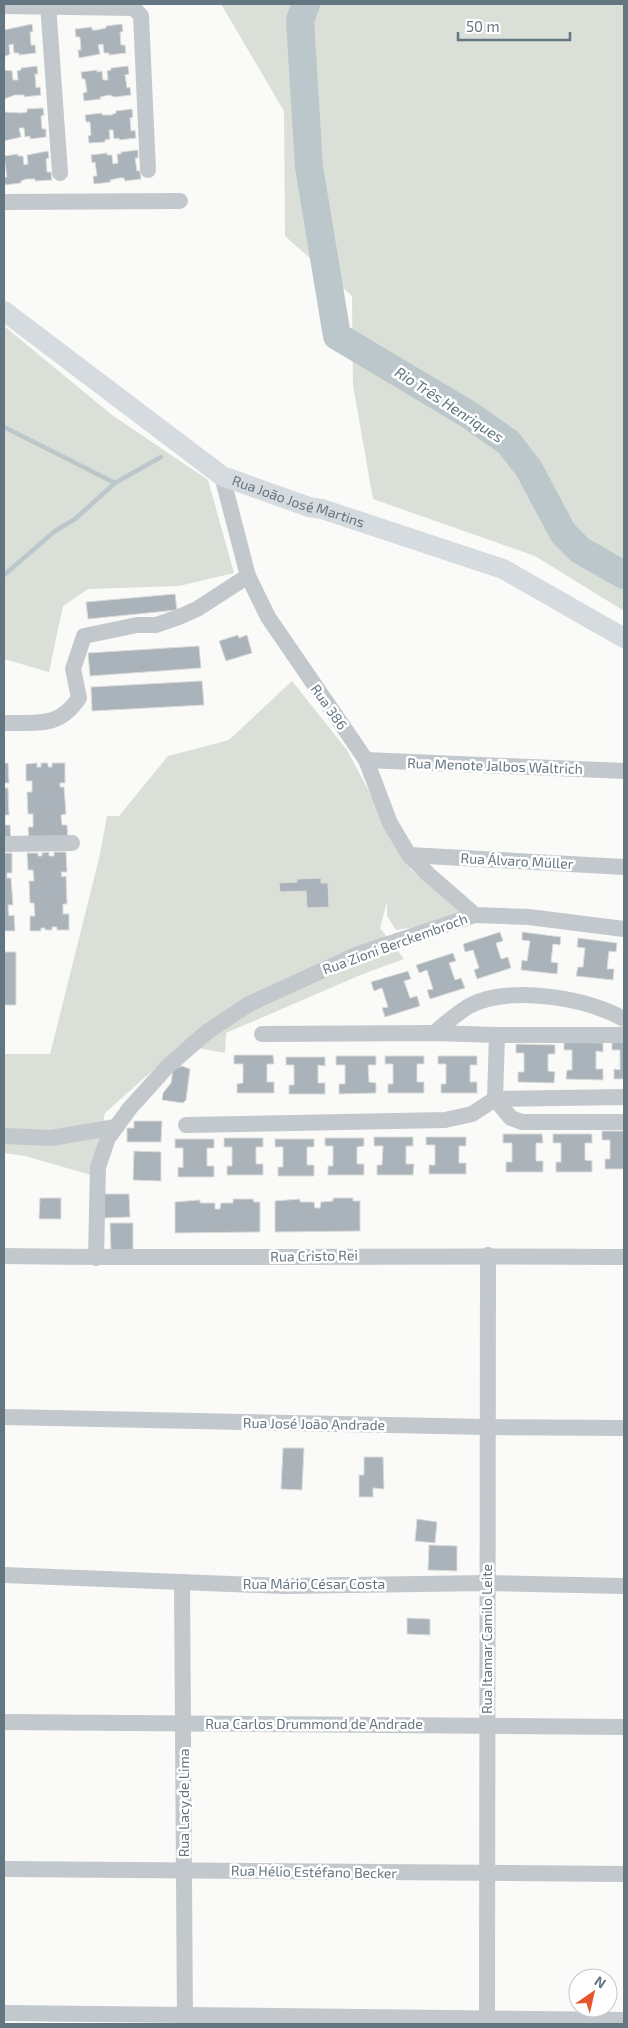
<svg xmlns="http://www.w3.org/2000/svg" width="628" height="2028" font-family="'Exo 2',sans-serif">
<rect width="100%" height="100%" fill="#fafaf8"/>
<g fill="#dadfd7">
<path d="M221,4h403v607l-89,-55 -162,-57 -20,-114 -1,-89 -67,-60 -1,-125z"/>
<path d="M4,326l108,89 96,65 26,93 -55,13 -91,3 -25,17 -14,66 -45,-13z"/>
<path d="M292,681l55,69 64,120 50,40v4l-39,12 -26,4 -9,-14v-14l-7,26 24,31 -41,15 -137,59 -1,20 -44,-8 -76,68 -14,62 -66,-19 -21,-3v-99h46l50,-200 7,-38h12l49,-60 61,-16z"/>
</g>
<g fill="none" stroke-linecap="round" stroke-linejoin="round">
<g stroke="#bbc7cb" stroke-width="4.5">
<path d="M4,427l111,56"/>
<path d="M4,575l51,-44 20,-12 40,-36 46,-26"/>
</g>
<path stroke="#bbc7cb" stroke-width="28" d="M306,4l-6,16 9,147 28,169 131,78 40,28 21,27 34,64 17,17 44,25"/>
</g>
<g fill="#aab3b9" stroke="#dcdcda">
<path d="M32,24l1,8h-3l1,13h4l1,8 -17,2v-2h-5l-1,-9 -4,1 1,9 -6,3v-27z"/>
<path d="M122,24l1,8h-3l1,13h4l1,8 -17,2v-2h-5l-1,-9 -5,1 2,9 -21,4 -1,-8h3l-1,-13h-4l-1,-8 17,-2v3h5l9,-2v-2z"/>
<path d="M37,66l1,8h-3l1,14 4,-1 1,8 -17,2v-2h-9l-11,4v-29l8,1 1,9h5l-1,-9 4,-1v-2z"/>
<path d="M128,66l1,8 -4,1 2,13 3,-1 1,8 -16,2 -6,-2 -9,2 1,2 -17,2 -1,-8 4,-1 -2,-13h-3l-1,-7 16,-2v2l5,-1 1,9h5l-1,-9 4,-1v-2z"/>
<path d="M43,108l1,7 -3,1 1,13h4v8l-16,2v-3l-5,1 -1,-9h-5l2,9 -17,4v-29l18,1 5,-1v-3z"/>
<path d="M132,109l1,8 -3,1 1,13 4,-1 1,8 -17,2v-2l-5,1 -1,-9h-4l1,9 -5,1v2l-16,1 -1,-7 3,-1 -1,-13h-4l-1,-7 17,-2v2h9l5,-2v-2z"/>
<path d="M138,150v8h-3l2,13h3l1,8 -16,2 -1,-3h-5l-9,2 1,2 -17,2 -1,-8h4l-2,-14 -3,1 -1,-8 16,-2v2h5l1,9 5,-1 -1,-9h4v-2z"/>
<path d="M48,151l1,7 -3,1 1,13h4l1,8 -17,1v-2h-9l-5,2v2l-16,2 -1,-8h3l-3,-21 14,-2v2h5l1,9 4,-1 -1,-9z"/>
<path d="M175,594l2,16 -89,9 -2,-17z"/>
<path d="M238,635l1,3 8,-3 5,18 -26,8 -7,-20z"/>
<path d="M199,646l2,22 -111,8 -2,-23z"/>
<path d="M202,681l2,24 -112,6 -1,-24z"/>
<path d="M4,763h4l1,20h-5z"/>
<path d="M37,763v4h4v-4h7v4h4v-4h13v20h-5v4h4l2,27 -5,1 1,10h5l1,15 -39,2 -1,-15h5v-13h-5l-1,-22h5v-11h-6v-17z"/>
<path d="M4,788h4l1,27h-4v10h5l1,16h-7z"/>
<path d="M49,852v4h5v-4h12l1,20h-6l1,5 4,-1 1,28h-4v10h6v16h-12v-3h-5v3h-7v-2h-4v3h-11v-15h5l-1,-13h-4l-1,-22h5l-1,-11h-5l-1,-17h11v3h4v-3z"/>
<path d="M4,853h8v20h-5v5h4l2,27h-5l1,11 5,-1 1,16h-11z"/>
<path d="M321,878v5h7l1,24 -22,1 -1,-17 -26,1 -1,-9 18,-1v-3z"/>
<path d="M500,932l3,9 -7,2 5,16 7,-2 3,11 -34,11 -3,-9 5,-2 -6,-18 -8,2 -2,-8z"/>
<path d="M522,932l39,5 -1,8 -7,-1 -2,18 7,1 -1,11 -36,-4 1,-10 5,1 3,-20 -8,-1z"/>
<path d="M578,938l39,5 -1,9 -7,-1 -2,18h7l-1,11 -37,-4 2,-9h5l2,-19 -8,-1z"/>
<rect x="4" y="952" width="12" height="53"/>
<path d="M453,953l3,8 -7,2 6,17 6,-2 4,10 -35,11 -3,-9 6,-1 -6,-19 -8,3 -3,-8z"/>
<path d="M408,971l3,8 -7,2 6,17 7,-2 3,10 -35,11 -3,-9 6,-1 -6,-19 -8,3 -3,-9z"/>
<path d="M612,1041l12,1v37h-10v-10l6,1v-20h-8z"/>
<path d="M564,1042l39,1v9l-7,-1v18h7v11l-37,-1 1,-9h5v-20h-8z"/>
<path d="M516,1044l39,1v9h-7v17l7,1 -1,11 -36,-1v-10h6v-19h-8z"/>
<path d="M234,1055h39l1,9h-7v18h7v11h-37v-9l6,-1v-19h-9z"/>
<path d="M336,1056h40v9h-8l1,17 7,1v10l-37,1v-10h6v-19h-9z"/>
<path d="M385,1056h39v8h-7v18h7v11h-36v-9h5v-20h-8z"/>
<path d="M438,1056h39v9h-7v17h7v11h-36v-9h5v-20h-8z"/>
<path d="M286,1057h39v9l-7,-1v18h7v11h-36v-9h5v-20h-8z"/>
<path d="M182,1066l8,3 -4,31 -3,3 -21,-3 1,-7 8,-10 2,-14z"/>
<path d="M134,1121h28l-1,21h-34v-14h7z"/>
<path d="M602,1131h22v38h-19v-10h5v-19h-8z"/>
<path d="M503,1134h39l1,9h-7v18h7v11h-37v-10h6v-19h-9z"/>
<path d="M553,1134h39v9h-7v17l7,1v11h-36v-10h5v-19h-8z"/>
<path d="M374,1137h39v9h-7v18h8l-1,11h-36v-10h5l1,-19h-9z"/>
<path d="M426,1137h40v9h-7v17h7v11h-37v-9h6v-20h-9z"/>
<path d="M224,1138h39v9h-7v17h7v11h-36v-9h5v-19h-8z"/>
<path d="M325,1138h39v8l-7,1v17h7v11h-36v-9h5v-20h-8z"/>
<path d="M175,1139h39v9h-7v18h7v11h-36v-10l5,1v-20h-8z"/>
<path d="M275,1139h39v8h-7v18h7v11h-36v-9h5v-20h-8z"/>
<path d="M134,1151l27,1v29l-28,-1z"/>
<path d="M101,1194h28l1,23 -28,1z"/>
<path d="M40,1198h21v21h-22z"/>
<path d="M333,1198h20v3h7v30l-85,1v-31l25,-2v3h14l1,6h5l1,-6 12,-1z"/>
<path d="M233,1199h20l1,3h6v30l-85,1v-31l25,-2v3h15v6h5l1,-6h12z"/>
<path d="M110,1223h23v28h-22z"/>
<path d="M283,1448h21l-2,42 -21,-1z"/>
<path d="M364,1457h19l1,32 -11,-1v9h-14v-22h5z"/>
<path d="M417,1519l20,3 -2,21 -20,-2z"/>
<path d="M429,1545l28,1v25l-29,-1z"/>
<path d="M407,1618l23,1v16l-23,-1z"/>
</g>
<g fill="none" stroke-linecap="round" stroke-linejoin="round">
<g stroke="#c3c8cc" stroke-width="16">
<path d="M48,4l12,169"/>
<path d="M4,6l130,2 7,8 7,154"/>
<path d="M4,202l176,-1"/>
<path d="M222,476l26,100 20,41 98,143 24,63 19,32 19,19 47,41"/>
<path d="M4,723c33,-1 54,6 75,-25l-6,-29 11,-33 53,-11h19l23,-8 18,-8 51,-33"/>
<path d="M366,760l258,11"/>
<path d="M4,844l68,-1"/>
<path d="M409,855l215,12"/>
<path d="M434,1033c11,-9 24,-21 37,-28 41,-20 115,-7 153,14"/>
<path d="M497,1035h127"/>
<path d="M495,1099l16,19 11,4h102"/>
<path d="M495,1099l129,-2"/>
<path d="M186,1125l259,-5 27,-6 23,-15 2,-64 -63,-2 -172,1"/>
<path d="M4,1136l47,2 65,-11"/>
<path d="M4,1256c207,3 413,-1 620,1"/>
<path d="M96,1258l2,-91 10,-29 22,-30 37,-41 40,-35 42,-28 109,-50 117,-39 54,2 95,12"/>
<path d="M4,1417l483,10 137,1"/>
<path d="M4,1575l279,11 204,-3 137,3"/>
<path d="M182,1582l3,442"/>
<path d="M4,1722l620,5"/>
<path d="M4,1869l620,5"/>
<path d="M4,2013l620,7"/>
<path d="M487,2024l1,-769"/>
</g>
<path stroke="#d6dbdf" stroke-width="20" id="s1" d="M4,311l218,165 87,31 13,2 181,60 121,69"/>
</g>
<g text-anchor="middle" stroke-width="5" stroke-linejoin="round" paint-order="stroke">
<g font-size="14" fill="#657683" stroke="#fff">
<text dy="5" stroke="none"><textPath href="#s1" startOffset="354">Rua João José Martins</textPath></text>
<text transform="translate(329 707) rotate(55)" y="5">Rua 386</text>
<text transform="translate(495 766) rotate(2)" y="5">Rua Menote Jalbos Waltrich</text>
<text transform="translate(517 861) rotate(3)" y="5">Rua Álvaro Müller</text>
<text transform="translate(395 944) rotate(-20)" y="5">Rua Zioni Berckembroch</text>
<text transform="translate(314 1256) rotate(-1)" y="5">Rua Cristo Rei</text>
<text transform="translate(314 1424) rotate(1)" y="5">Rua José João Andrade</text>
<text x="314" y="1589">Rua Mário César Costa</text>
<text transform="translate(487 1639) rotate(-90)" y="5">Rua Itamar Camilo Leite</text>
<text x="314" y="1729">Rua Carlos Drummond de Andrade</text>
<text transform="translate(184 1803) rotate(-90)" y="5">Rua Lacy de Lima</text>
<text transform="translate(314 1872) rotate(1)" y="5">Rua Hélio Estéfano Becker</text>
</g>
<g font-size="15" font-style="italic" fill="#60757c" stroke="#fff">
<text transform="translate(449 405) rotate(33)" y="5">Rio Três Henriques</text>
</g>
</g>
<rect width="628" height="2028" fill="none" stroke="#657683" stroke-width="10"/>
<g transform="translate(593 1993) rotate(34)"><circle r="24" fill="#ffffff" stroke="#c1c8cd"/>
<path d="M0-4L9 19L0 12L-9 19Z" fill="#e4572e"/>
<text y="-8" font-size="14" font-weight="bold" text-anchor="middle" fill="#657683">N</text>
</g>
<path d="M458 32v8h112v-8" fill="none" stroke="#657683" stroke-width="2.5"/>
<text x="466" y="32" font-size="15" fill="#657683" stroke="#ffffff" stroke-width="4" paint-order="stroke">50 m</text>
</svg>
